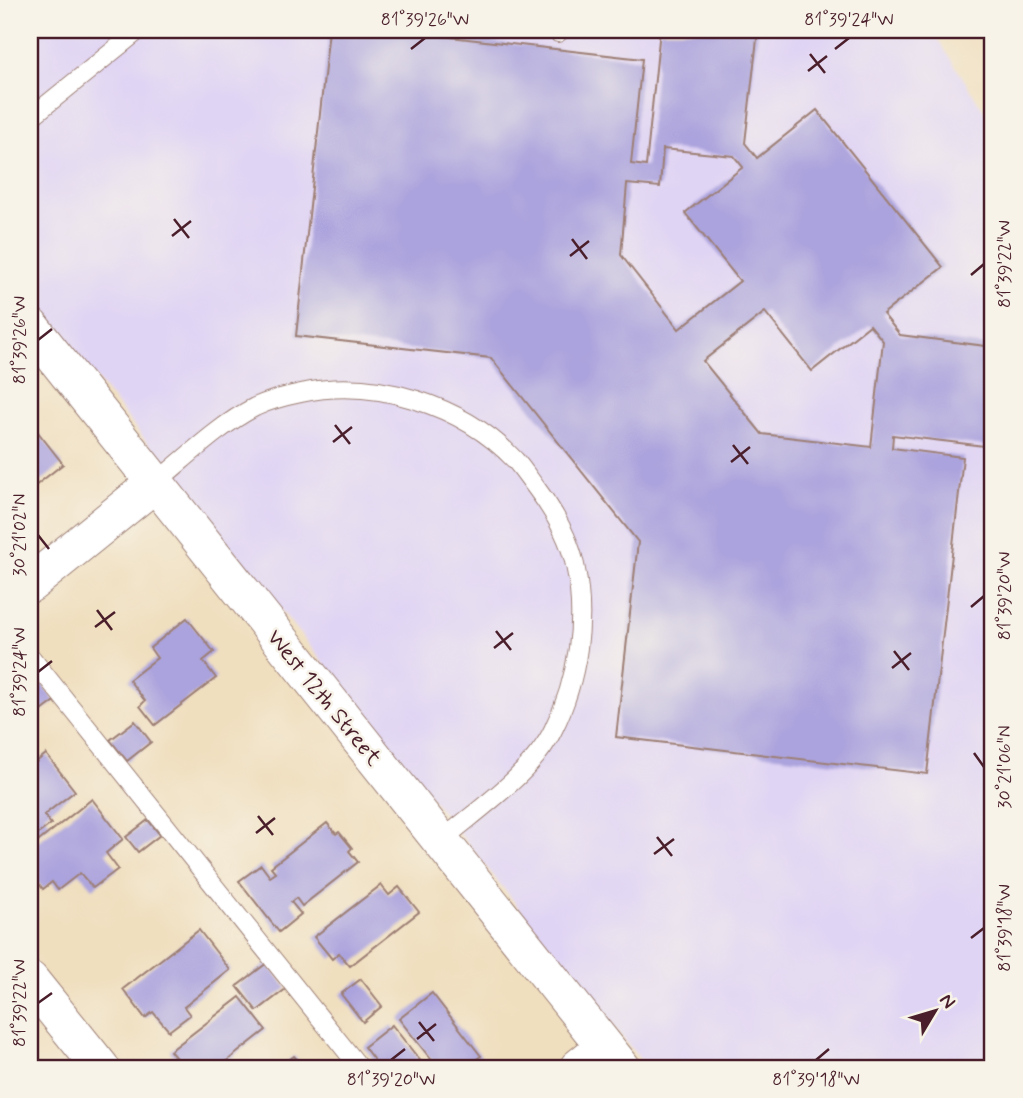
<svg xmlns="http://www.w3.org/2000/svg" width="1023" height="1098" font-family="Mynerve,sans-serif">
<rect width="100%" height="100%" fill="#f7f3e8"/>
<filter id="ink" filterUnits="userSpaceOnUse"><feTurbulence type="fractalNoise" baseFrequency=".0143" numOctaves="2"/><feDisplacementMap in="SourceGraphic" scale="14" xChannelSelector="R" yChannelSelector="G"/><feConvolveMatrix kernelMatrix="1 2 1 2 8 2 1 2 1" color-interpolation-filters="sRGB"/></filter>
<filter id="wash" filterUnits="userSpaceOnUse"><feTurbulence type="fractalNoise" baseFrequency=".00686" numOctaves="4" result="noise"/><feDisplacementMap in="SourceGraphic" scale="28" xChannelSelector="R" yChannelSelector="G"/><feGaussianBlur stdDeviation="1.57" result="paint"/><feColorMatrix in="noise" values="0 0 0 0 0 0 0 0 0 0 0 0 0 0 0 0 0 1.4 0 .05"/><feComposite in="paint" operator="in"/></filter>
<g filter="url(#wash)">
<rect width="100%" height="100%" fill="#f0dfbf"/>
<path fill="#e0d4f4" d="M30,30h902l61,95v943h-346l-617,-772z"/>
<g id="blocks">
<g fill="#aba3dd" fill-rule="evenodd">
<path d="M329,30h60l253,29 -11,105 15,2 14,-136h98l-13,113 12,15 60,-48 126,157 -60,47 17,21 93,12v100l-100,-12 -1,13 71,9 -36,317 -311,-37 22,-195 -147,-184 -195,-22zM663,149l71,7 9,11 -58,46 55,68 -61,48 -58,-74 6,-71 33,3zM765,312l47,59 58,-46 13,16 -12,106 -109,-13 -59,-73z"/>
<path d="M30,422l33,42 -33,26z"/>
<path d="M187,618l27,34 -11,9 13,17 -61,47 -15,-19 5,-5 -16,-21 28,-22 -7,-10z"/>
<path d="M30,668l25,33 -20,15 -5,-7z"/>
<path d="M135,721l16,21 -24,19 -17,-21z"/>
<path d="M46,754l29,37 -31,24 7,9 -21,16v-73z"/>
<path d="M92,799l31,40 -17,14 12,16 -25,19 -13,-15 -22,17 -6,-8 -9,7 -13,-17v-24z"/>
<path d="M148,820l12,15 -22,17 -12,-15z"/>
<path d="M327,823l9,11 3,-2 13,16 -3,3 9,11 -56,44 -6,-8 -5,4 10,12 -22,18 -40,-51 22,-16 9,12 6,-4 -5,-6z"/>
<path d="M381,885l8,10 10,-8 20,25 -69,54 -11,-13 -7,6 -18,-22z"/>
<path d="M199,930l31,40 -46,37 6,8 -21,16 -16,-19 -8,6 -22,-29z"/>
<path d="M267,963l20,25 -30,23 -20,-25z"/>
<path d="M361,979l21,27 -19,16 -22,-28z"/>
<path d="M432,993l49,63 -17,12h-26l-39,-49z"/>
<path d="M240,997l26,33 -48,38h-34l-14,-17z"/>
<path d="M392,1025l34,43h-46l-16,-21z"/>
<path d="M294,1056l10,12h-26z"/>
</g>
</g>
</g>
<g filter="url(#ink)">
<use href="#blocks" fill-opacity="0" stroke="#9d7f75" stroke-width="2"/>
<g fill="none" stroke-linecap="round" stroke-linejoin="round">
<defs>
<g id="service">
<path d="M558,33v-3"/>
<path d="M30,118l109,-88"/>
<path d="M154,484c32,-26 64,-58 101,-77 13,-6 31,-11 46,-14 74,-16 162,12 214,67 8,9 15,20 22,29 17,23 32,48 38,76 12,54 3,115 -22,165 -20,43 -76,80 -112,111"/>
<path d="M30,656l330,412"/>
</g>
<g id="minor">
<path d="M30,326l592,742"/>
<path d="M30,584l124,-100"/>
<path d="M30,980l71,88"/>
<path d="M578,1068l26,-21"/>
</g>
</defs>
<use href="#service" stroke="#9d7f75" stroke-width="20"/>
<use href="#minor" stroke="#9d7f75" stroke-width="39"/>
<use href="#service" stroke="#fff" stroke-width="18"/>
<use href="#minor" stroke="#fff" stroke-width="37"/>
</g>
</g>
<path fill="none" stroke="#4a1f2b" stroke-width="2.5" d="M411,49l14,-11M835,49l14,-11M810,54l15,19M808,71l19,-15M174,219l15,19M172,236l19,-15M572,239l15,20M570,256l19,-15M971,275l13,-11M38,340l14,-11M335,425l15,19M333,442l19,-15M733,445l15,19M731,462l19,-15M38,535l11,14M971,607l13,-11M97,610l15,20M95,627l20,-15M496,631l15,19M494,648l19,-15M894,651l15,19M892,668l19,-15M38,672l14,-11M974,753l10,14M258,816l15,19M256,833l19,-15M657,837l15,19M654,854l20,-15M971,938l13,-10M38,1003l14,-10M419,1022l15,19M417,1039l19,-15M391,1060l14,-11M816,1060l13,-11"/>
<g text-anchor="middle" stroke-width="5" stroke-linejoin="round" paint-order="stroke">
<g font-size="23" fill="#4a1f2b" stroke="#f7f3e8">
<text transform="translate(325 697) rotate(51)" y="8">West 12th Street</text>
</g>
</g>
<rect width="1023" height="1098" fill="none" stroke="#f7f3e8" stroke-width="77"/>
<g transform="translate(935 1011) rotate(52)" stroke="#f7f3e8" stroke-width="5" paint-order="stroke">
<path d="M0-5L12 26L0 18L-12 26Z" fill="#4a1f2b"/>
<text y="-10" font-size="19" font-weight="bold" text-anchor="middle" fill="#4a1f2b">N</text>
</g>
<rect x="38" y="38" width="946" height="1022" fill="none" stroke="#4a1f2b" stroke-width="2.5"/>
<g font-size="18" text-anchor="middle" fill="#4a1f2b">
<text x="425" y="25">81°39'26"W</text>
<text x="849" y="25">81°39'24"W</text>
<text transform="translate(1004 264) rotate(-90)" y="6">81°39'22"W</text>
<text transform="translate(19 340) rotate(-90)" y="6">81°39'26"W</text>
<text transform="translate(19 535) rotate(-90)" y="6">30°21'02"N</text>
<text transform="translate(1004 596) rotate(-90)" y="6">81°39'20"W</text>
<text transform="translate(19 672) rotate(-90)" y="6">81°39'24"W</text>
<text transform="translate(1004 767) rotate(-90)" y="6">30°21'06"N</text>
<text transform="translate(1004 928) rotate(-90)" y="6">81°39'18"W</text>
<text transform="translate(19 1003) rotate(-90)" y="6">81°39'22"W</text>
<text x="391" y="1085">81°39'20"W</text>
<text x="816" y="1085">81°39'18"W</text>
</g>
</svg>
